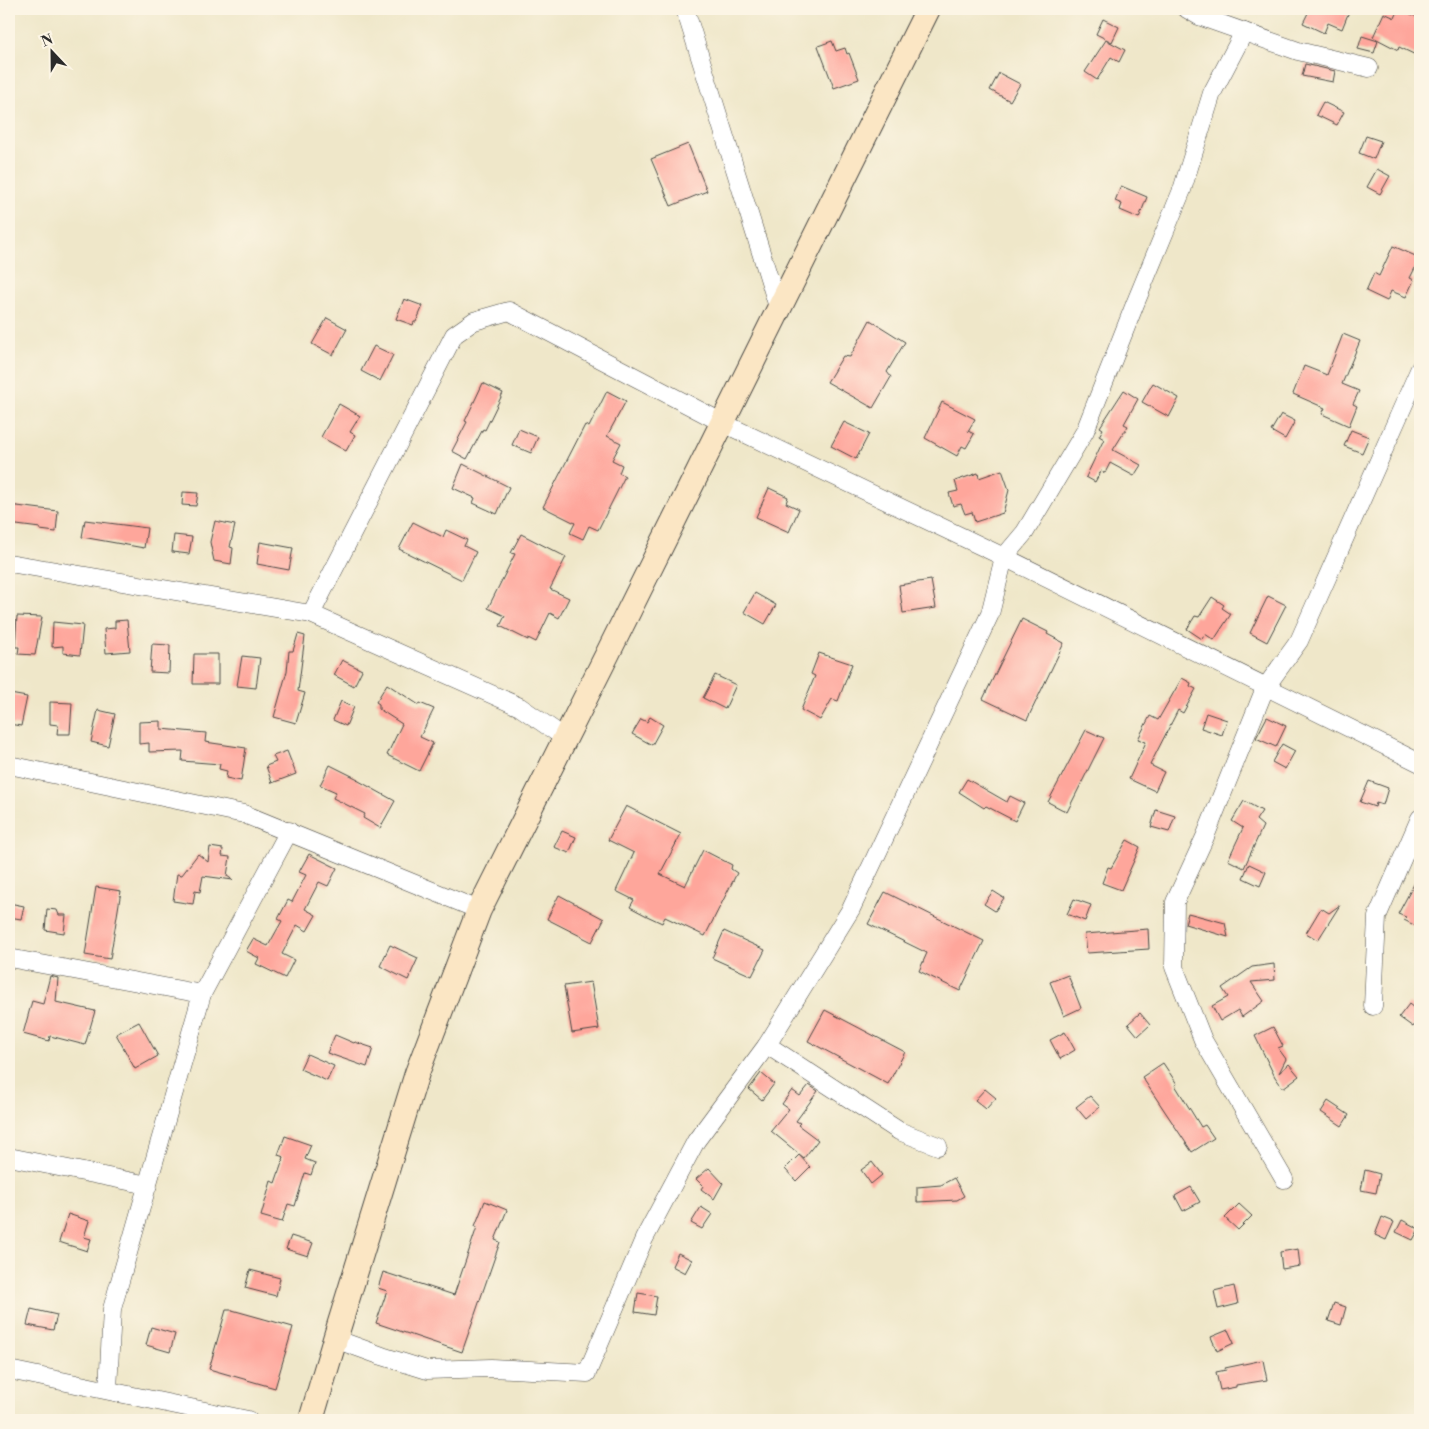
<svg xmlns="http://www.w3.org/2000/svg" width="1429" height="1429" font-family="'Libre Bodoni',serif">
<rect width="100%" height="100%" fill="#fcf5e5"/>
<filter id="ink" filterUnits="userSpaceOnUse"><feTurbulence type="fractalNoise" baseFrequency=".02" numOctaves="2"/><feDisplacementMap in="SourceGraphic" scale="10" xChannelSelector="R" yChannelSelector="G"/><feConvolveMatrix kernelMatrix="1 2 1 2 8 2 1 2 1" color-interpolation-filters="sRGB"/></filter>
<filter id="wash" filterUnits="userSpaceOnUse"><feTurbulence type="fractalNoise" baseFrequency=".0096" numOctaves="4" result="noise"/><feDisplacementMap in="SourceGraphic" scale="20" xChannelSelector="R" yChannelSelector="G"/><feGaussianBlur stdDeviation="1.12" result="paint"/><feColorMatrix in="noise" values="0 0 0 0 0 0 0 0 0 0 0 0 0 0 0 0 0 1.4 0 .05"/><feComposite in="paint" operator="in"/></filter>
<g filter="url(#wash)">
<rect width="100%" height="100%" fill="#efe7c9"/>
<g id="blocks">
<g fill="#fea69b">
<path d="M1310,9h40l-8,20 -14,-6 -4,10 -21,-10z"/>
<path d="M1399,9l21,9v39l-21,-10 -1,3 -25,-13 11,-24 11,5z"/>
<path d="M1103,19l16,8 -7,15 -16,-8z"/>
<path d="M1362,36l16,5 -4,12 -16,-4z"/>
<path d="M1106,40l19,10 -6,12 -8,-5 -14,23 -12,-8z"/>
<path d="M832,41l4,10 9,-3 2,6 2,-1 10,26 -25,9 -16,-42z"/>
<path d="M1305,64l30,7 -2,11 -31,-6z"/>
<path d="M999,73l21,11 -10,17 -20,-11z"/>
<path d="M1323,102l21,10 -7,13 -21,-10z"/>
<path d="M1366,136l15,5 -7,18 -15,-6z"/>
<path d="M688,144l19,47 -36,15 -20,-47z"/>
<path d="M1377,169l13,7 -10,18 -13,-7z"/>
<path d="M1121,186l26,11 -8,21 -19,-8 2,-6 -7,-3z"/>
<path d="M1393,246l27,12 -10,20 4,2 -8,17 -15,-6 -4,10 -21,-10 8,-18 5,3z"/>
<path d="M404,299l19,7 -7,16h-2l-1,3 -17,-6z"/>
<path d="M327,318l20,11 -14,26 -21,-11z"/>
<path d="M870,320l35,22 -18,30 4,5 -18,31 -46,-26 16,-26 7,1z"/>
<path d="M1343,334l17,7 -18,43 17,7 -6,13 4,2 -8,20 -27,-12 3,-6 -32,-14 11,-28 23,9z"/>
<path d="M374,346l19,9 -13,26 -19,-10z"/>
<path d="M483,383l20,10 -18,37 -2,-1 -16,30 -15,-8 15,-29 -2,-1z"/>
<path d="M1153,383l26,15 -10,19 -27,-15z"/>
<path d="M1124,390l14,9 -14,25 4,2 -15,24 28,15 -7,11 -24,-13 -5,10 -4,-2 -6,11 -9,-5 18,-38 -5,-3 4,-7 -3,-2z"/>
<path d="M607,391l19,10 -19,35 14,7 -9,17 10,5 -3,8 6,3 -27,54 -9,-4 -6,13 -13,-6 5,-10 -32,-16 42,-82 4,2z"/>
<path d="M942,402l33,17 -7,12 6,3 -8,14 -4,-2 -5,10 -32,-18z"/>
<path d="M339,404l21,12 -10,16 5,3 -9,16 -25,-14z"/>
<path d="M1281,414l14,7 -10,18 -14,-8z"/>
<path d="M844,422l25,12 -13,25 -25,-13z"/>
<path d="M519,429l19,8 -7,16 -19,-8z"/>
<path d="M1351,430l18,7 -7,16 -18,-7z"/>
<path d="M463,464l46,23 -12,27 -24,-11 2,-5 -22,-10z"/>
<path d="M1002,470l7,20 -6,23 -28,9 -3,-10 -7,2 -4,-10 -8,2 -4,-13 9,-2 -3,-10 23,-8 1,5z"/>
<path d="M769,488l19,9 -2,6 13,6 -10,23 -33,-15z"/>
<path d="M183,492l15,1 -2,13 -14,-1z"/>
<path d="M9,505l49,6 -2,21 -16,-2v-2l-31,-4z"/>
<path d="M85,520l62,8 -3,20 -62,-11z"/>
<path d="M215,521l20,4 -5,22 3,1 -2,16 -17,-3 -4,-19z"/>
<path d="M413,522l30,15 3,-7 21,10 -3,6 12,6 -14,28 -63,-31z"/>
<path d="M521,534l45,23 -16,32 19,9 -10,20 -9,-5 -14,29 -8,-4v2l-28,-14 5,-10 -17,-8 27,-54 -4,-1z"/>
<path d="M174,535l18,2 -3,17 -17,-2z"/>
<path d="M260,542l33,6 -4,22 -32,-6z"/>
<path d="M931,580l5,28 -33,5 -4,-28z"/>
<path d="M755,593l21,12 -11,19 -21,-12z"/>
<path d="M1268,596l18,9 -19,37 -17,-9z"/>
<path d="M1212,597l12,8 -2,3 9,6 -17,26 -9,-6 -3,5 -15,-10 8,-13 4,1z"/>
<path d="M17,616l25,1 -7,38 -17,-1 1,-7h-4z"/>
<path d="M1022,619l26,13 -1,2 17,9 -37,77 -44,-21z"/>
<path d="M127,620l3,31 -24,2 -2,-24 11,-1v-7z"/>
<path d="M53,622l30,3 -3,30 -17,-2v-7l-11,1z"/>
<path d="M298,634l7,2 -7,55 7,2 -9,30 -22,-6 13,-46 2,-20h4z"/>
<path d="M152,644l18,1 -1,28 -19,-1z"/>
<path d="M819,653l33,11 -14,37 -6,-2 -12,21 -19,-10 14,-34 -4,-2z"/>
<path d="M194,654h24v30h-25z"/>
<path d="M242,656l18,2 -4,30 -19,-2z"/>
<path d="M342,660l20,10 -8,16 -20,-11z"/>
<path d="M715,675l21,10 -11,24 -22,-11z"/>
<path d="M1182,678l9,5 -1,3 6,3 -13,24 -5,-3 -28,55 14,7 -9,19 -26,-12 17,-37 -8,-3 12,-23 8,4z"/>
<path d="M387,684l32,21 1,-2 14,6 -14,28 13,6 -14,28 -32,-16 15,-31 -23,-15v-5l-3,-2z"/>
<path d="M10,694l17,3 -6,29 -12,-2z"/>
<path d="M341,701l13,6 -8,19 -13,-6z"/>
<path d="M50,702l22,1 -2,31h-13l1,-9 -8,-1z"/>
<path d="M98,710l17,4 -7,32 -17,-4z"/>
<path d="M1206,713l21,7 -5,15 -21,-7z"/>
<path d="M650,717l13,8 -11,20 -20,-11 9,-15 6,3z"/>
<path d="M1267,717l19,9 -10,21 -20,-9z"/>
<path d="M161,721v8l45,4 -1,9 41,6 -5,33 -15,-3 1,-7 -8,-2 1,-5 -38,-3 1,-10 -34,1v-9l-10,1v-22z"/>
<path d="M1086,730l18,8 -37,74 -19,-10z"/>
<path d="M1282,744l13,7 -10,18 -13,-7z"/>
<path d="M287,751l9,23 -24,9 -6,-17 10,-4 -3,-6z"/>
<path d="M330,765l28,14 -1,1 38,21 -15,27 -17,-10 2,-4 -32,-16 3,-6 -16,-7z"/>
<path d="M967,779l40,23 3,-6 14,7 -9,18 -29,-15 -2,2 -25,-16z"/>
<path d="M1369,781l19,7 -5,17 -7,-2 -1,4 -15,-5z"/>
<path d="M1244,801l18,10 -6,9 7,6 -19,42 -16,-8 15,-32 -11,-7z"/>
<path d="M626,806l55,28 -21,40 25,12 18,-36 29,15 -1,4 6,4 -32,63 -40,-19 -3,6 -15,-7 -17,-9 4,-7 -18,-9 18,-38 -26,-13z"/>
<path d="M1156,810l19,6 -6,16 -18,-5z"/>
<path d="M562,831l14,6 -7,16 -15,-6z"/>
<path d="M1127,840l13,7 -19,43 -19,-7 6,-16 3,1z"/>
<path d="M210,847l13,2 -1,7 8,1 -3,19 6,4 -30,-4 -3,16 -5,-1 -2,13 -20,-3 4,-27 5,1 16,-21 10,8z"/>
<path d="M309,854l28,14 -9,18 -9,-4 -14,27 11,6 -9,16 -10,-6 -15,29 12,6 -9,18 -29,-14 3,-6 -13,-7 7,-12 15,7 14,-25 -4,-2 10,-19 4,2 14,-27 -7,-3z"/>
<path d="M1249,864l17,8 -6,14 -17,-8z"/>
<path d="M1420,873v55l-16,-8 2,-3 -8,-3z"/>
<path d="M96,887l25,4 -11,68 -25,-4z"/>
<path d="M993,891l11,7 -9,13 -11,-7z"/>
<path d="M885,892l99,49 -24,50 -41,-20 8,-18 -59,-29z"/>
<path d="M559,895l45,24 -12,23 -45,-23z"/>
<path d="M1074,899l17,6 -6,16 -18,-7z"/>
<path d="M9,903l15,3 -3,13 -12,-2z"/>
<path d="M1340,905l-22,35 -12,-7 15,-25 8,5z"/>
<path d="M47,909l10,1 2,5h7l-2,18 -19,-3z"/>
<path d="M1188,913l37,10 3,14 -43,-13z"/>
<path d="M1148,929l1,20 -62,4 -2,-19z"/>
<path d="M724,931l41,19 -13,26 -40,-18z"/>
<path d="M390,945l28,13 -10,22 -28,-14z"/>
<path d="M1274,964l1,16 -24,2 13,19 -22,16 -4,-7 -18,11 -8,-15 16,-9 -6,-9 30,-21z"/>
<path d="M1068,975l13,33 -17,8 -14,-34z"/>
<path d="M50,976l8,2 -2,24 39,9 -10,34 -35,-9 -1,5 -26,-7 9,-33 11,3z"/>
<path d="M591,982l8,47 -27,4 -8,-47z"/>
<path d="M1409,1004l11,9v4l-7,10 -14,-10z"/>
<path d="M825,1010l80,42 -17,32 -80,-43z"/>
<path d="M1140,1013l10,12 -12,11 -10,-12z"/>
<path d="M139,1022l19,34 -23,13 -19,-35z"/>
<path d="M1273,1027l10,19 -5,2 8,11 -7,14 10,-9 10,12 -16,12 -8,-11 -20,-41z"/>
<path d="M1065,1032l10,18 -15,9 -10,-19z"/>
<path d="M335,1035l19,8 1,-1 18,6 -6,19 -40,-14z"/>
<path d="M307,1054l27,12 -7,15 -27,-12z"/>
<path d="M1163,1063l14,21 -2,1 26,42 4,-2 9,13 -22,14 -50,-75z"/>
<path d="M761,1073l13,11 -12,16 -13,-11z"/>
<path d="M809,1085l9,6 -22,30 4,2 -2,2 20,15 -14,18 -33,-27 18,-22 -7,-5 10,-14 8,6z"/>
<path d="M985,1089l11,9 -10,11 -11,-9z"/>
<path d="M1090,1096l10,11 -14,12 -10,-12z"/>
<path d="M1328,1101l21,14 -7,11 -21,-14z"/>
<path d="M285,1136l26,9 -6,14 10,4 -4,12 -6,-2 -10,33 -7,-2 -6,18 -21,-6 10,-35 4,2 9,-26 -6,-2z"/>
<path d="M799,1155l11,12 -14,14 -11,-12z"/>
<path d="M872,1162l10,13 -11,9 -10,-14z"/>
<path d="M709,1168l14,15 -9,16 -13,-10 2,-3 -7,-7z"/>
<path d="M1365,1170l15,4 -4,19 -15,-3z"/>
<path d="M954,1178l10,18 -7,4 -40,2v-15l24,-2z"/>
<path d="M1191,1187l9,15 -17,9 -8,-15z"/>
<path d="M485,1201l22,9 -12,30 5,2 -38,110 -86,-29 11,-32 -9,-3 5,-16 71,23 23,-68 -2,-1z"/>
<path d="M1239,1204l13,12 -14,14 -13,-12z"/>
<path d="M701,1207l11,7 -10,15 -11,-6z"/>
<path d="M68,1214l21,7 -5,16 7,2 -4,12 -28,-9z"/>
<path d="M1382,1217l12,5 -8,18 -11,-5z"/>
<path d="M1402,1220l17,9 -6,11 -17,-8z"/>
<path d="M291,1236l22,7 -5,13 -22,-7z"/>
<path d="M1298,1249l2,17 -18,3 -2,-17z"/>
<path d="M678,1253l14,7 -7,13 -13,-7z"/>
<path d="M250,1270l30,8 -4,18 -31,-8z"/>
<path d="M1234,1286l4,18 -20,5 -4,-18z"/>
<path d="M638,1293l19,3 -3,19 -19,-3z"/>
<path d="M1334,1303l12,4 -5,18 -13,-4z"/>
<path d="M31,1309l26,6 -4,15 -26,-5z"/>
<path d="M226,1310h6l61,17 -18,61 -66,-19z"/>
<path d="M151,1327l24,7 -5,18 -24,-7z"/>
<path d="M1228,1330l6,13 -17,8 -6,-14z"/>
<path d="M1263,1360l4,20 -31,5v2l-16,3 -4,-18 10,-2 -1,-2z"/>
</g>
</g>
</g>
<g filter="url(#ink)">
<use href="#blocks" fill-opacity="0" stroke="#484743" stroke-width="1"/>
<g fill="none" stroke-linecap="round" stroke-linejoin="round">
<defs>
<g id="minor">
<path d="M685,9l94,301"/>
<path d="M1187,9l12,7 99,35 71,17"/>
<path d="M9,563l302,51 209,93 45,31"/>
<path d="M311,614l143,-279 20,-14 35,-10 214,112 281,134 416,206"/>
<path d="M9,765l235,49 235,96"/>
<path d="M9,958l193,36"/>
<path d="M1373,1006l4,-89 43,-99"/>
<path d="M767,1045l132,86 39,15"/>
<path d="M9,1157l139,28"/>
<path d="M1284,1179l-81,-139 -29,-73 1,-65 30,-65 60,-149 34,-47 121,-273"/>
<path d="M335,1339l47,17 45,14 64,-2 96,5 57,-134 52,-98 71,-96 84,-136 139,-295 14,-57 21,-25 60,-101 50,-127 47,-114 30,-97 32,-61"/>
<path d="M9,1370l239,50"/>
<path d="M108,1390l4,-81 90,-315 87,-163"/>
</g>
<path id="secondary" d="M311,1420l24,-81 82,-266 62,-163 128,-255 321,-646"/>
</defs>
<use href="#minor" stroke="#484743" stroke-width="19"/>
<use href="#secondary" stroke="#484743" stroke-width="26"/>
<use href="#minor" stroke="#fff" stroke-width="18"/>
<use href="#secondary" stroke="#fbe6c4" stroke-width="24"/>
</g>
</g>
<rect width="1429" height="1429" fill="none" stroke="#fcf5e5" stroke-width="30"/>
<g transform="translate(52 52) rotate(338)" stroke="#fcf5e5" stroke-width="4" paint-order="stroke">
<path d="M0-4L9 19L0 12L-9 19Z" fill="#2b2b2b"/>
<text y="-8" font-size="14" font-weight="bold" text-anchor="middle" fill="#2b2b2b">N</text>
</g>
</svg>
